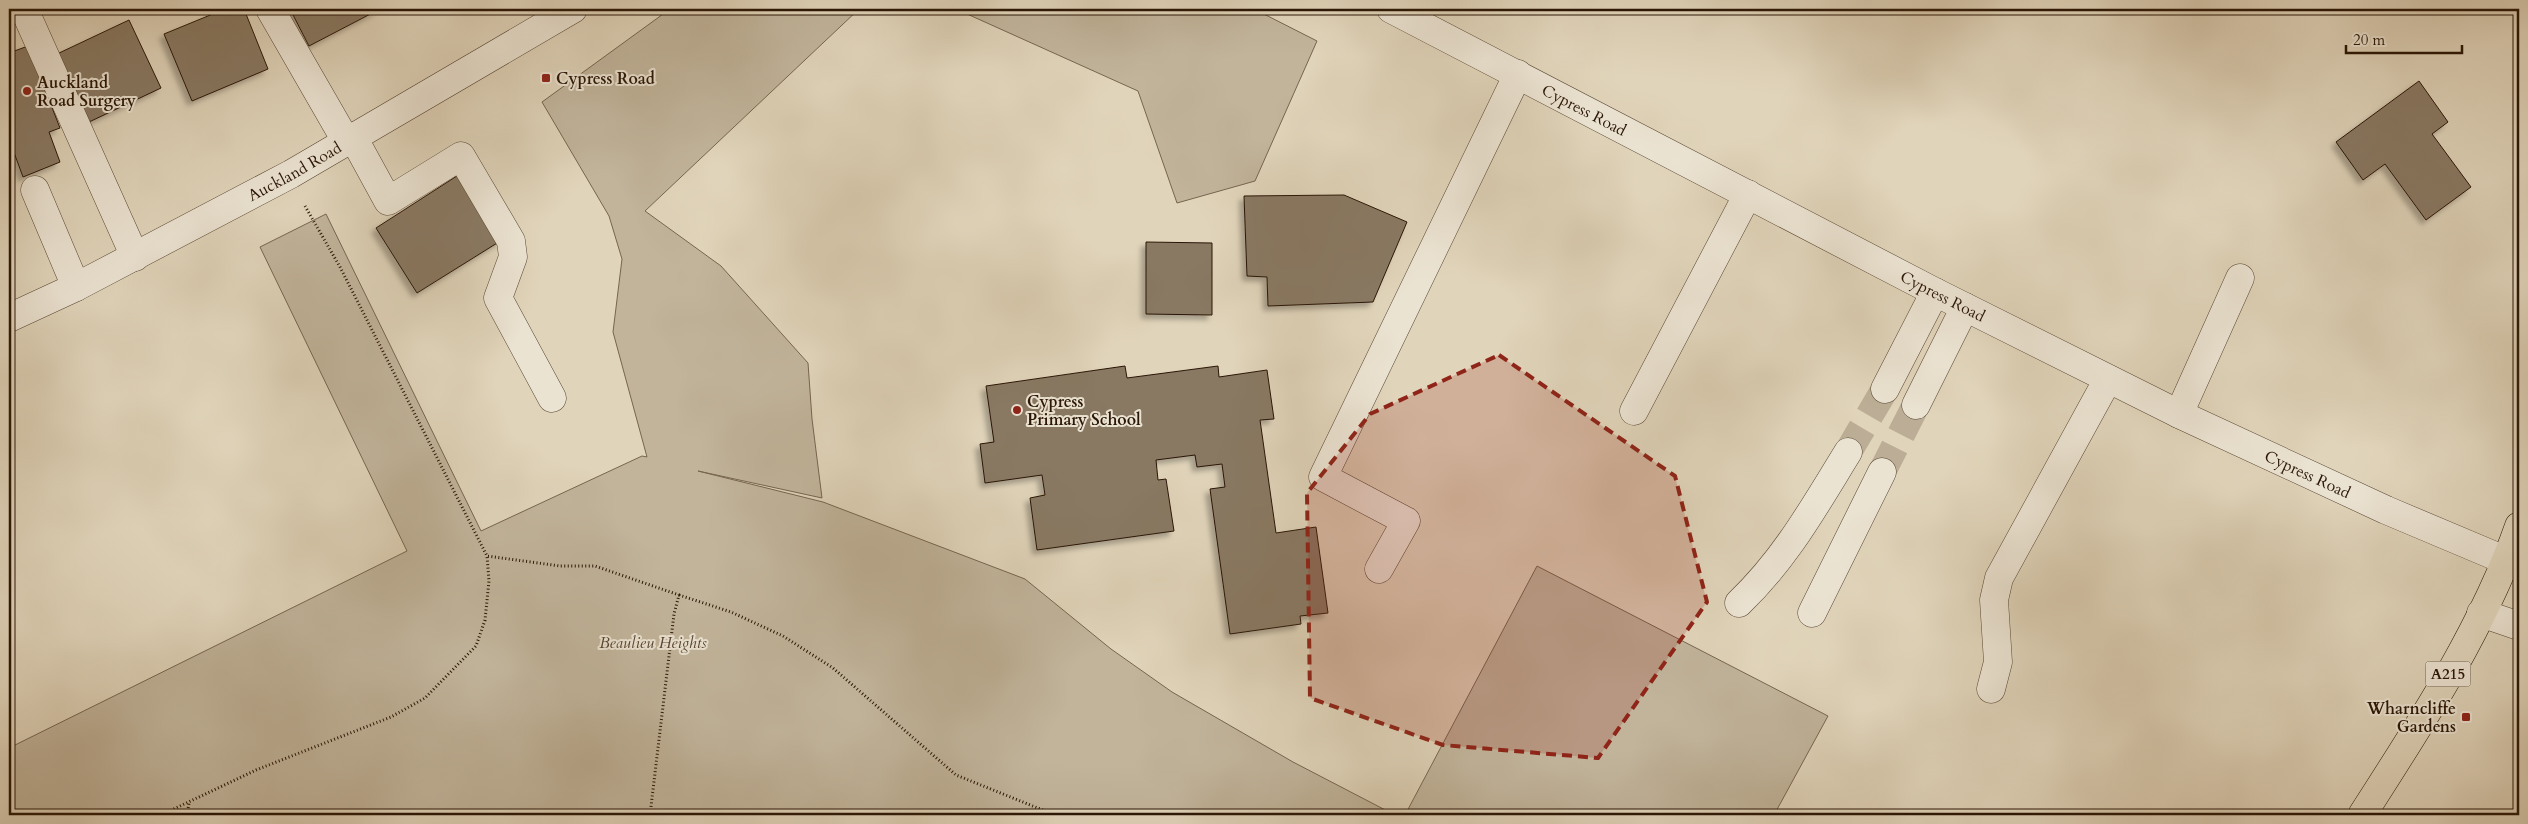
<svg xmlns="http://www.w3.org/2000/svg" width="2528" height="824" font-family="Cardo,serif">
<defs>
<filter id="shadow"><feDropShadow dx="-4.5" dy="4.5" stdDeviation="2.5" flood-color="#0004"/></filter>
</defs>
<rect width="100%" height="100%" fill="#e0d4ba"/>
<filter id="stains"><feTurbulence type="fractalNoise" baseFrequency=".004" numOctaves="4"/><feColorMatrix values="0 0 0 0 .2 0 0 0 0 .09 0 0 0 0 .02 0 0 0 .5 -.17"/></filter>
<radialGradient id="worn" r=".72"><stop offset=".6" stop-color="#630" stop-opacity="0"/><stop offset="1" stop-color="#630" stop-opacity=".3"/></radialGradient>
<g fill="#c1b49b" stroke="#766550">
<path d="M670,9h189l-214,202 76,55 87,97 4,56 10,79 -124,-27 125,31 202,77 86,70 61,43 121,70 102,53h-1386v-67l398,-197 -147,-304 66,-33 155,317 161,-75 5,1 -34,-125 9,-73 -13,-43 -67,-114z"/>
<path d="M956,9h298l63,32 -62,140 -78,22 -39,-112z"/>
<path d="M1537,566l291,150 -54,99h-369z"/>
</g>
<g fill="#897964" stroke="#2a1606" filter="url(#shadow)">
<path d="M225,9h19l24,60 -76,32 -28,-67z"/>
<path d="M290,9h90l-71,37z"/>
<path d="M129,20l32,68 -72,34 -32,-68z"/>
<path d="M28,46l32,82 -11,4 11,30 -37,15 -11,-30 -3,1v-95z"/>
<path d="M2419,81l29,41 -16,12 39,53 -45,33 -41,-56 -22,16 -27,-38z"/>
<path d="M460,174l42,66 -85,53 -41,-65z"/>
<path d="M1344,195l63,27 -34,80 -105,4 -1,-29 -20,-1 -3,-80z"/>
<path d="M1146,242l66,1v72l-66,-1z"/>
<path d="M1125,366l2,12 91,-12 1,11 48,-7 7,49 -14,1 16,113 40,-6 12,86 -28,3 1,8 -71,10 -20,-145 15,-2 -3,-23 -25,3 -2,-12 -39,5 2,20 8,-1 8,52 -137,19 -7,-52 15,-3 -3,-20 -57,8 -5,-39 14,-2 -8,-56z"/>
</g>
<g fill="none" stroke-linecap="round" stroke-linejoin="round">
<g stroke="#bcae96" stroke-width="28" stroke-dasharray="28 14" stroke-linecap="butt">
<path d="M1848,452l37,-63"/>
<path d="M1882,472l34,-67"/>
</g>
<defs>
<g id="minor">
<path d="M24,9l111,248"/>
<path d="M270,9l76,132"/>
<path id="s1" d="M1391,9l544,283 244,122 207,96 121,51"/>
<path d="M353,137l35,64 73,-45 50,85 2,16 -15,41 54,100"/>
<path d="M35,190l41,97"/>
<path id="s2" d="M9,318l67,-31 215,-113 282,-165"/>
<path d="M1885,389l50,-97"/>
<path d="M1916,405l49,-98"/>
<path d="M1634,411l114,-217"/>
<path d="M2179,414l61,-136"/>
<path d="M1379,569l27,-48 -83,-44 195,-403"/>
<path d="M1739,603c47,-45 75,-96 109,-151"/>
<path d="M1812,613l70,-141"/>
<path d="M2481,613l38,13"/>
<path d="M1991,689l7,-27 -4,-62 5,-22 109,-199"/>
</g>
<path id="major" d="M2362,815c59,-92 121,-186 157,-289"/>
</defs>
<use href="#minor" stroke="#584633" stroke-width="29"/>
<use href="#major" stroke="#2a1606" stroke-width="29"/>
<g stroke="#2a1606" stroke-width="3" stroke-dasharray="1 2.5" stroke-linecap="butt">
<path d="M305,206l35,61 147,289 73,10h35l84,29 -5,19 -24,201"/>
<path d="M679,595l52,17 52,24 50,32 123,107 99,40"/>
<path d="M161,815l95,-45 135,-53 34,-19 51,-52 9,-26 4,-39 -2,-25"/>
<path d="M187,815l2,-12"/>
</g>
<use href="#minor" stroke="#ebe3d2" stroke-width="28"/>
<use href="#major" stroke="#e0d4ba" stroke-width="28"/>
</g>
<path fill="#8f2418" fill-opacity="0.2" stroke="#8f2418" stroke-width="4" stroke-dasharray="10 6" stroke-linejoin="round" d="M1499,355l176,121 32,126 -109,156 -155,-13 -133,-47 -3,-205 63,-79z"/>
<g fill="#8f2418" stroke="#ebe3d2" stroke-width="2">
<rect x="541" y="73" width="10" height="10" rx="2.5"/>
<circle cx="27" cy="91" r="5"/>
<circle cx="1017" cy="410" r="5"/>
<rect x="2461" y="712" width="10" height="10" rx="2.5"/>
</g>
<g text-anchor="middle" stroke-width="4" stroke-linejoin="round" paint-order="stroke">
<rect fill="#ebe3d2" stroke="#645443" stroke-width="1" x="2425.5" y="661.5" width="45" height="25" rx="4"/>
<g font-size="15" font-weight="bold" fill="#2a1606">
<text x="2448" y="679">A215</text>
</g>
<g font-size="16" font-weight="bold" fill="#2a1606" stroke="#ebe3d2" text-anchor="start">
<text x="556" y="84">Cypress Road</text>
<text x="37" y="88">Auckland<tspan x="37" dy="18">Road Surgery</tspan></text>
<text x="1027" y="407">Cypress<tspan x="1027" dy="18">Primary School</tspan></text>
<text x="2456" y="714" text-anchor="end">Wharncliffe<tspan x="2456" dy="18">Gardens</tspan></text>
</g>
<g font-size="16" fill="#2a1606" stroke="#ebe3d2">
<text dy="6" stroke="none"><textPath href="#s1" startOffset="218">Cypress Road</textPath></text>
<text dy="6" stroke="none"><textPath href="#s2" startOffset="321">Auckland Road</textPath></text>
<text dy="6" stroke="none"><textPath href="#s1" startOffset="622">Cypress Road</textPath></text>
<text dy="6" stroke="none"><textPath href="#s1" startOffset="1028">Cypress Road</textPath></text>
</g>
<g font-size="16" font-style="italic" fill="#574533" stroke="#ebe3d2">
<text x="653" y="648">Beaulieu Heights</text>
</g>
</g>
<rect width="2528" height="824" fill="none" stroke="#e0d4ba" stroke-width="30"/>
<rect x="10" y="10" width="2508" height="804" fill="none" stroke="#2a1606" stroke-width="2.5"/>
<rect x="15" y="15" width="2498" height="794" fill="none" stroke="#2a1606"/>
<path d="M2346 45v8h116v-8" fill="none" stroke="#2a1606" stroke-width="2.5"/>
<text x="2353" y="45" font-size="15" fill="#2a1606" stroke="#ebe3d2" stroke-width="4" paint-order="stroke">20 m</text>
<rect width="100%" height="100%" filter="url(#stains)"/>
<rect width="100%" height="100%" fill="url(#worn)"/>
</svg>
